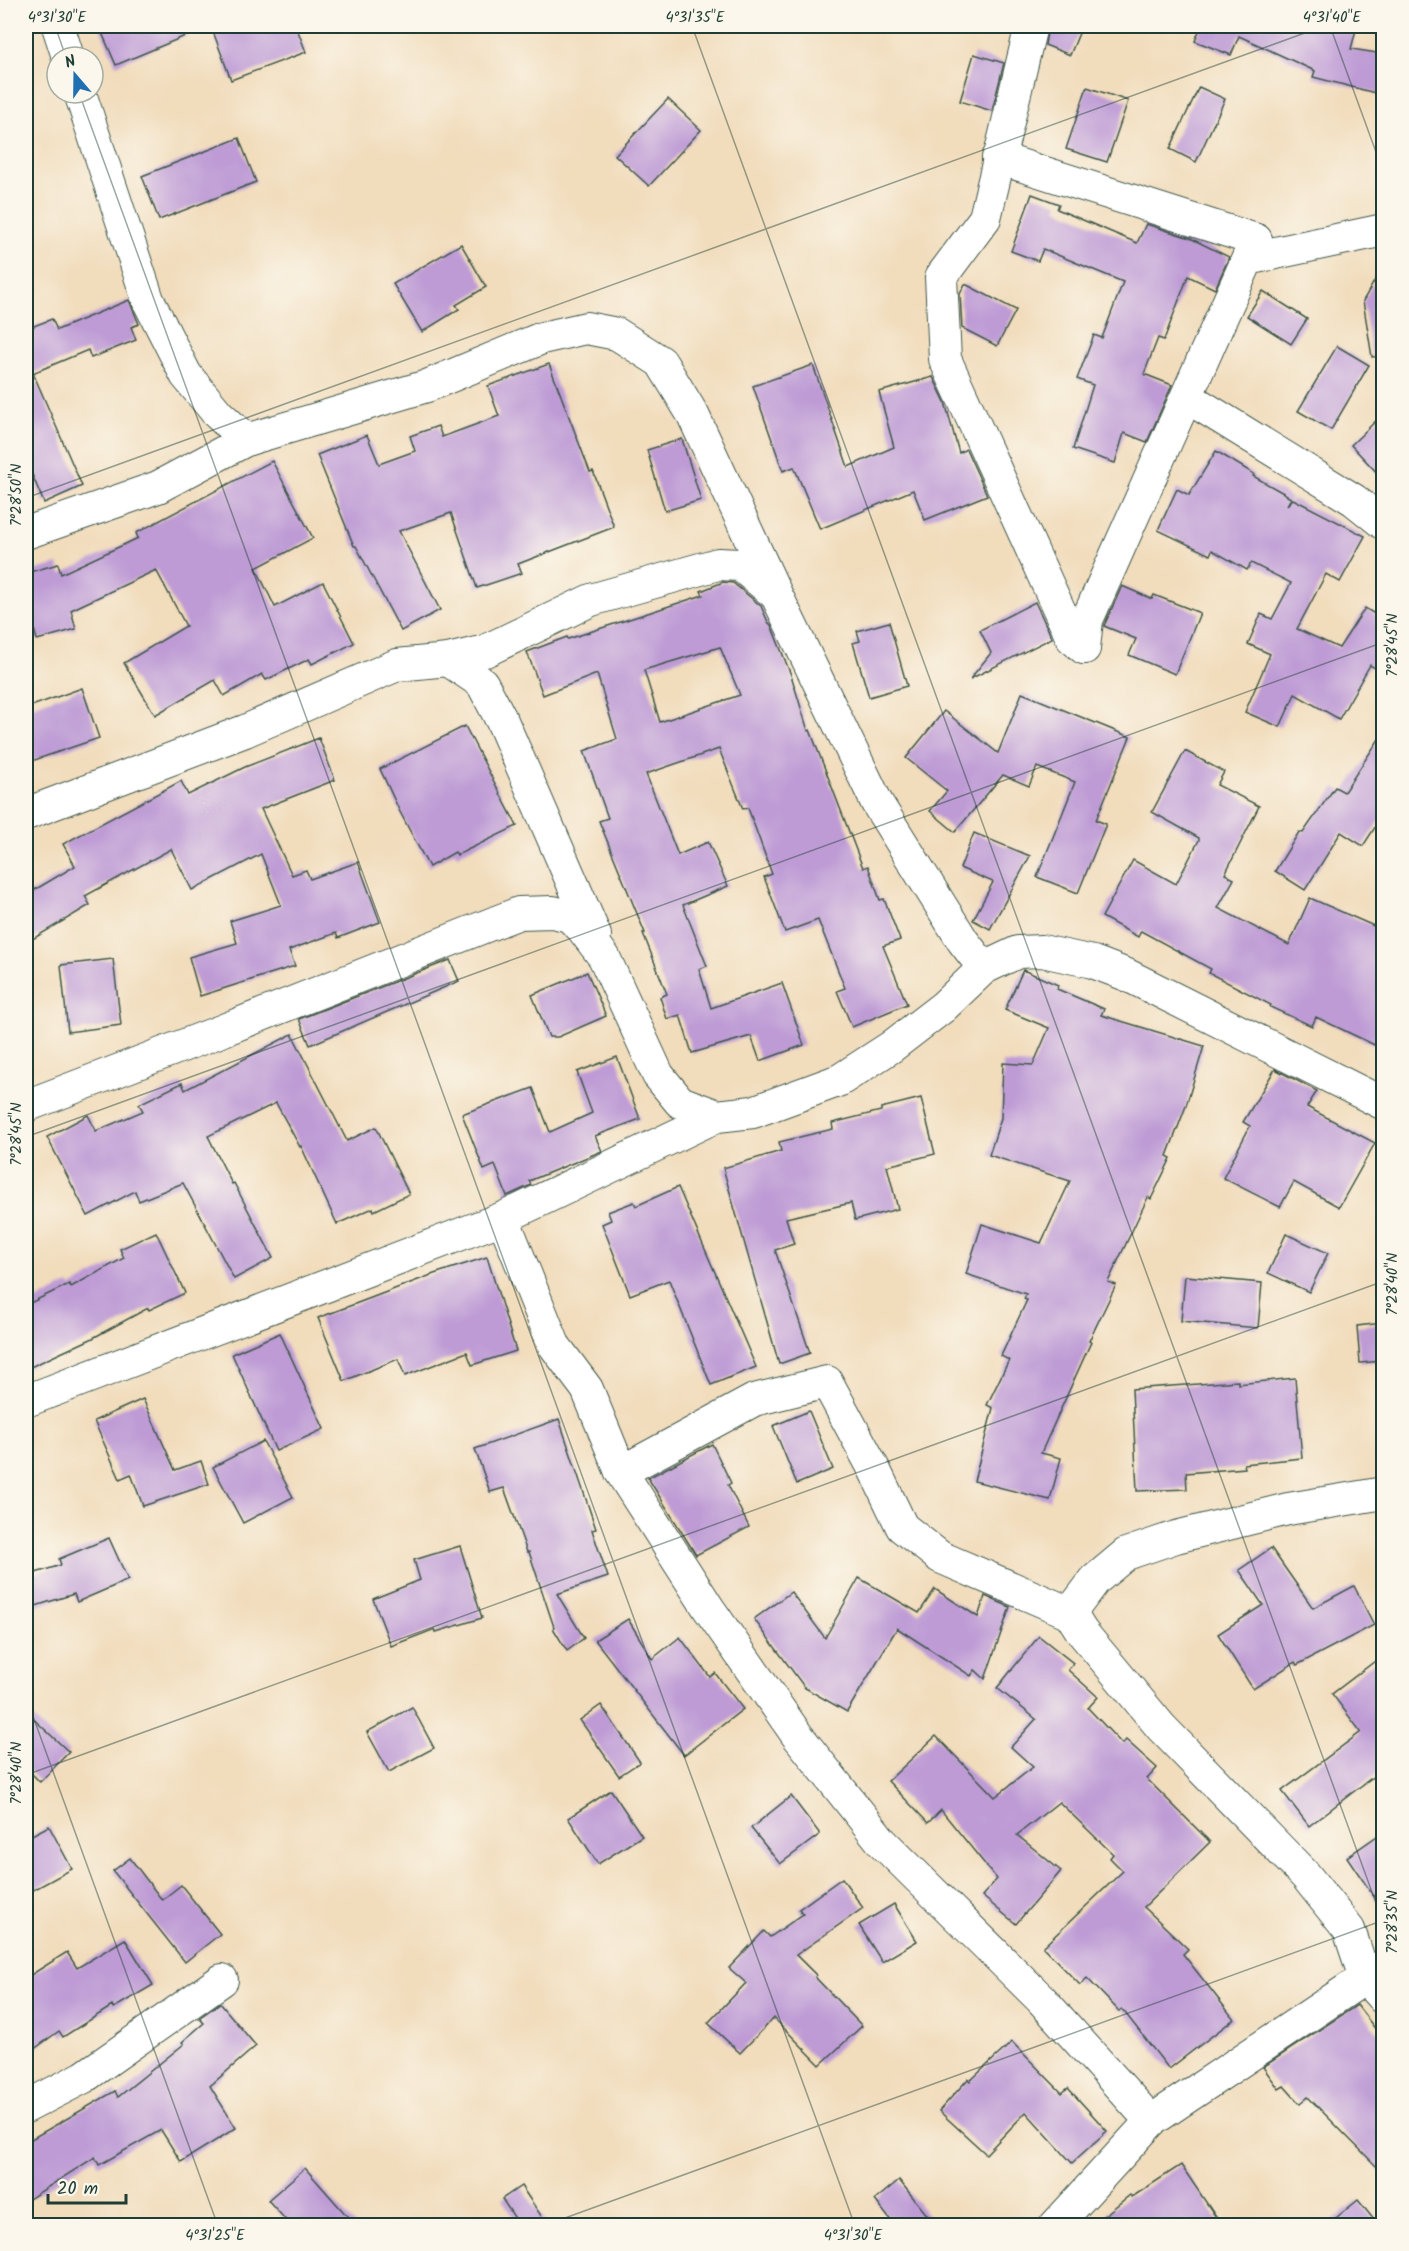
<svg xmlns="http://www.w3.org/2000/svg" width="1409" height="2251" font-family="Kalam,sans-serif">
<rect width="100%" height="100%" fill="#fbf7ec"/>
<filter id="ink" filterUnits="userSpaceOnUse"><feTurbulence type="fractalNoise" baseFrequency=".0167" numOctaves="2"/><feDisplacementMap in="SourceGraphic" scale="12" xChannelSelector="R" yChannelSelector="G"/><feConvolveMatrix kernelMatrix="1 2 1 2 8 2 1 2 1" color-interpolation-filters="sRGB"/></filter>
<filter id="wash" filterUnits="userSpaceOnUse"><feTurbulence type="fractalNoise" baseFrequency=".008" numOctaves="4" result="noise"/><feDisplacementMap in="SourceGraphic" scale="24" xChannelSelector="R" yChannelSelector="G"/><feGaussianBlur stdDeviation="1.35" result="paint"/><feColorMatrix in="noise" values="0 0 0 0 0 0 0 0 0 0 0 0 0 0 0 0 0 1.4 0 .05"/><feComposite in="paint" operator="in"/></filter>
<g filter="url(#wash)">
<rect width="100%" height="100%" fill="#f1dcbb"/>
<g id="blocks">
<g fill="#be9bd5" fill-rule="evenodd">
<path d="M99,26h110l-93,39z"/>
<path d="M211,26h85l10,26 -75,28z"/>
<path d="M1048,26h34l-12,29 -25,-10z"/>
<path d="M1201,26h156l-6,23 32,5v41l-70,-18 2,-6 -76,-35 -8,19 -36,-14z"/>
<path d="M974,54l30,9 -12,48 -32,-10z"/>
<path d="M1087,87l41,14 -21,61 -41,-13z"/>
<path d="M1199,87l26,12 -29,63 -26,-13z"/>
<path d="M668,99l33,31 -52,56 -34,-31z"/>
<path d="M239,138l17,44 -97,38 -17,-44z"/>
<path d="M1032,194l27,10 -2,5 80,34 9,-19 44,14 39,19 -14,32 -27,-13 -24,64 -6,-2 -14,36 28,11 -25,57 -23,-9 -9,30 -42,-14 20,-64 -16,-6 17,-44 8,3 21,-56 -80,-33 -5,12 -27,-10z"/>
<path d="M461,244l25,43 -30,18 3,4 -37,23 -29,-48z"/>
<path d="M1383,266v90l-11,1 -9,-56z"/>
<path d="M965,284l51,26 -19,36 -35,-18 -2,-34z"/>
<path d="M1263,291l44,28 -16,25 -44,-28z"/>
<path d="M129,300l10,24 -8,3 5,13 -45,18 -3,-8 -55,23 49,113 -38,17 -18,-43v-131l26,-10 5,11z"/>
<path d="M1337,346l32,19 -38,65 -33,-19z"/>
<path d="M549,364l41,108 3,-1 21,56 -96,37 4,9 -45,15 -26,-75 -52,18 41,79 -39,21 -45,-85h-2l-37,-91 50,-20 12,29 36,-13 -5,-15 28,-10 4,11 57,-21 -11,-30z"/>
<path d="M813,365l35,102 46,-20 -15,-55 54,-15 12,25 14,51 7,-4 21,46 -62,25 -12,-30 -93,39 -26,-62 -11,4 -30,-85z"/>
<path d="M1383,414v65l-32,-34z"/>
<path d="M682,439l19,61 -36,11 -18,-61z"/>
<path d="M1216,451l38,23 -1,2 34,19v1l4,2 -4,7 6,-6 72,37 -25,46 -14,-8 -29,55 42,19 26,-40 18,11v54l-13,-8 -31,54 -44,-25 -15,33 -35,-15 25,-58 -22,-10 13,-30 11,5 19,-36 -40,-20 -4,7 -35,-20 -2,5 -52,-25 19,-41 12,6z"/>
<path d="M272,461l41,77 -57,30 19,39 48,-25 31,61 -42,21 -3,-5 -43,21 -4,-6 -38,22 -9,-16 -60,35 -31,-52 62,-37 -30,-56 -85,40 5,19 -39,11 -11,-41v-26l32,-9 3,10 77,-36 -2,-5z"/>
<path d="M723,582l10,1 28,23 7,16 3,3 20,50 17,56 2,-1 53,138 5,-2 12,34 4,-1 16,41 -17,6 24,58 -55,23 -15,-36 8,-3 -27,-68 -33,12 -21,-55 8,-3 -24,-66 -5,1 -24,-60 -73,25 32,81 30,-13 20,44 -45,19 24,61 -8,3 12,39 71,-25 22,62 -44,16 -9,-25 -59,17 -12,-38 -13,4 -7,-22 7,-3 -24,-61h2l-46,-112 9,-3 -24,-67 33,-12 -20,-65 -54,21 -16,-43 40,-15 1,2 135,-44 -2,-4zM720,647l20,48 -80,27 -16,-52z"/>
<path d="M1122,586l30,13 2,-4 46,18 -25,61 -46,-19 7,-16 -32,-13z"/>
<path d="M1035,602l17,36 -82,41 21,-26 -11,-23z"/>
<path d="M889,622l18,64 -38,11 -16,-54 7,-2 -3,-10z"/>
<path d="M82,688l17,50 -73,25v-55z"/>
<path d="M1022,693l108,44 -34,83 10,4 -28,69 -41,-16 38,-95 -38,-15 -8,19 -26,-11 -48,57 -25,-21 17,-20 -41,-33 38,-47 54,42z"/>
<path d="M465,726l52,100 -60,29 -2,-3 -26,15 -29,-55 -20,-43z"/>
<path d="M1383,733v82l-20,31 -22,-14 -36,58 -30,-19 24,-39 4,1 32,-46 9,5z"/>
<path d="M319,738l16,42 -74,29 31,66 14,-5 4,9 48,-17 22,60 -42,16 -2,-5 -47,17 6,16 -95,30 -11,-39 48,-14 -7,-22 51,-16 -20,-51 -69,36 -21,-41 -86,47 5,9 -64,38v-48l49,-29 -12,-22 118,-63 7,14 57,-28z"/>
<path d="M1185,751l39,21 -7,13 42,21 -34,68 9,5 -16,29 71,37 21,-47 73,32v119l-67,-32 -4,9 -42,-19 1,-2 -62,-32 2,-4 -70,-38 -3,6 -36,-20 31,-57 43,24 23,-44v-2l-47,-26z"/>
<path d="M974,833l56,23 -40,73 -17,-9 20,-38 -33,-14z"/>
<path d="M113,959l8,66 -53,7 -7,-67z"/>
<path d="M450,960l9,21 -149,64 -11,-26z"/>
<path d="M1023,970l35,15 -1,4 47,20 -3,6 103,31 -18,60 -19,50 4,2 -20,41 -3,-2 -40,85 8,3 -27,56 2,1 -50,111 20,5 -11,42 -76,-19 19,-73 -6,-3 22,-45 -8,-4 26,-56 -3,-1 2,-5 -60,-20 16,-50 59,19 29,-62 -81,-26 12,-37 2,-55 30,2 16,-37 -44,-18z"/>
<path d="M587,972l19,44 -48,21h-9l-17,-42z"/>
<path d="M292,1034l55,107 29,-14 33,67 -35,17 -1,-3 -36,16 -36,-78 -1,1 -24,-44 -68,33 24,48 2,-1 39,75 -39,21 -51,-96 -44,18 -4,-10 -47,25 -41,-79 41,-22 8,16 47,-20 -4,-7 43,-21 3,7z"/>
<path d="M617,1057l23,62 -45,17 7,15 -73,30 2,4 -24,11 -12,-31 -11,5 -22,-56 71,-26 17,44 42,-19 -15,-41z"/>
<path d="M1275,1069l42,22 -10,16 68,36 -36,64 -45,-25 -14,25 -57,-29 27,-52 -7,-4z"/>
<path d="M921,1098l14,56 -48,12 11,43 -43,11 -4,-17 -65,15 8,26 -19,6 35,103 -31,11 -56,-196 58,-17 -2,-9 54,-13 -1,-6 49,-12v-3z"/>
<path d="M678,1187l78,180 -45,18 -42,-105 -39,15 -28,-71 9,-4 -3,-8 26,-10 2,4z"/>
<path d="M156,1232l29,61 -36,17 -1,-2 -57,31 -65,30v-64l43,-21 2,3 53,-29 -4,-9z"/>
<path d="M1286,1234l42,19 -19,39 -41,-19z"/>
<path d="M487,1257l29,94 -44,14 -5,-13 -62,24 -7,-17 -54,22 -26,-63 116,-44z"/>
<path d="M1185,1276l77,7 -4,45 -77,-7z"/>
<path d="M1383,1323v38l-23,2 -3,-37z"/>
<path d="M280,1333l44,96 -48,22 -44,-97z"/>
<path d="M1295,1378l7,80 -58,6 1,4 -59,5 1,16 -50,2 -5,-102 106,-8v3z"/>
<path d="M143,1399l32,71 26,-9 8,23 -66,22 -12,-32 -11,5 -26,-58z"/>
<path d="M809,1411l24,58 -36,15 -24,-58z"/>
<path d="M559,1419l37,110 -4,1 16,47 -51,17 27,44 -17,13 -14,-23 1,-1 -25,-75h-2l-23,-64 -14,4 -15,-43z"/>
<path d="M263,1441l30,56 -50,26 -30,-56z"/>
<path d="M712,1444l19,39 -3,2 21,42 -53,28 -48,-77z"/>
<path d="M109,1538l19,42 -51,22 -3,-8 -48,15v-33l35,-11 -2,-6z"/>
<path d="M460,1546l22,72 -46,14 -1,-3 -44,17 -18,-47 47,-19 -6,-20z"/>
<path d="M1271,1548l42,60 41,-22 20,39 -77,40 -2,-3 -42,27 -35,-55 45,-29 -24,-35z"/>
<path d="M859,1578l60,35 16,-24 43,28 7,-21 25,11 -25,72 -10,-9 -4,6 -74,-48 -50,84 -42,-24 -51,-69 37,-27 34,46z"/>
<path d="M628,1619l24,40 28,-22 30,40 5,-4 28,36 -59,46 -89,-115z"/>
<path d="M1039,1636l34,27 -5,7 30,27 -10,11 34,36 4,-4 31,28 -10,11 63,63 -66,65 44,42 -5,5 51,65 -65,50 -47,-60 -3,2 -32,-33 -7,7 -37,-38 80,-76 -13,-13 3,-4 -54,-52 -42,33 44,36 -45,53 -34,-28 15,-17 -56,-69 -13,13 -40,-42 48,-45 59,61 38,-30 -22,-20 25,-28 -39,-31z"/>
<path d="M1383,1655v114l-74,57 -27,-35 79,-59 -29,-38z"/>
<path d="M601,1705l39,57 -21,14 -39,-56z"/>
<path d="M412,1707l22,41 -45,24 -22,-40z"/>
<path d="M26,1712l43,40 -29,30 -14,-14z"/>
<path d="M611,1790l31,46 -44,28 -30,-46z"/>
<path d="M791,1796l29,38 -40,30 -29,-36z"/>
<path d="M49,1826l23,43 -46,25v-56z"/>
<path d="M1383,1832v78l-36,-53z"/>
<path d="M130,1858l32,42 19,-15 39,49 -35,28 -72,-91z"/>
<path d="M842,1878l21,30 -67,47 20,20 -1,2 47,49 -42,39 -46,-47 -34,35 -32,-30 38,-40 -17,-15 35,-37 6,6 33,-23 -4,-5z"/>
<path d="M894,1904l23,37 -35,21 -23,-37z"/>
<path d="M125,1939l28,46 -39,23 -2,-2 -49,31 -4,-6 -33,24v-77l41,-26 10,16z"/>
<path d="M220,2003l36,43 -46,40 26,42 -55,34 -20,-32 -62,35 -4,-8 -69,44v-59l89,-51 3,6 66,-53 -2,-2 22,-19 -5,-5z"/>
<path d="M1357,2005l26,34v134l-75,-76 -8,7 -16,-18 -5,3 -16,-22z"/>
<path d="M1012,2042l50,51 6,-5 39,43 -35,32 -46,-51 -40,42 -47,-43 29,-32 2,2z"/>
<path d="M1181,2165l41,61h-131l39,-31 2,2z"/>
<path d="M305,2168l51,58h-65l-23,-26z"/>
<path d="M899,2180l37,46h-41l-20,-26z"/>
<path d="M521,2186l27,40h-28l-18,-27z"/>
<path d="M1358,2200l21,26h-53z"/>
</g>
</g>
</g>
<g filter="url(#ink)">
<use href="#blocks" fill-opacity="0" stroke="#3e5548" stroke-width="1.5"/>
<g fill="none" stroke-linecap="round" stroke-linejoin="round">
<defs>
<g id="minor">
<path d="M58,26l10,31"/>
<path d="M1031,26l-46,192 -44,59 4,82 127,279 12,10"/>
<path d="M80,93l68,207 38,75 32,39 28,26"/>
<path d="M998,158l258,82v17l128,-27"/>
<path d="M1187,397l167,103 30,24"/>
<path d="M26,533l132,-46 88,-47 181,-54 115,-48 44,-10 31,6 44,28 32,53 83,179 101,209 86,138 21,27"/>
<path d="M1084,648l3,-28 169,-380"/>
<path d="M448,660l34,23 21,40 92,212"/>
<path d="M26,814l219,-83 152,-66 51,-5 37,-9 106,-51 127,-36 22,1 33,27"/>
<path d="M26,1106l195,-75 298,-118 34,-1 16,4 13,12 22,29 54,118 22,27 37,14"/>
<path d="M503,1218l51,127 33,44 34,83 88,137 88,126 85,107 159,157 110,122"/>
<path d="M26,1401l477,-183 214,-102 36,-4 87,-32 51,-33 52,-40 41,-39 34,-16 24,-1 51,11 34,13 257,129"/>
<path d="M621,1472l133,-72 73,-18 48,89 27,56 38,30 130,56 25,-33 31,-26 50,-17 112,-28 96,-16"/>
<path d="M1070,1613l12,19 79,95 145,149 43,54 16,48 19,21"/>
<path d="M26,2107l58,-30 138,-97"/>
<path d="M1055,2226l96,-105 232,-155"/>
</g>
</defs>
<use href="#minor" stroke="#3e5548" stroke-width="34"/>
<use href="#minor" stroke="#fff" stroke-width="32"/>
</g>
</g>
<path fill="none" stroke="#1f3d34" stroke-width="1.5" stroke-opacity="0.45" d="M55,26l11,31M692,26l692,1899M1330,26l54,148M79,93l776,2133M26,498l1298,-472M26,1137l1358,-495M26,1697l192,529M26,1775l1358,-494M543,2226l841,-306"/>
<rect width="1409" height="2251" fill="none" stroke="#fbf7ec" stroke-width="66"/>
<g transform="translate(75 75) rotate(340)"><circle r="28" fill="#fbf7ec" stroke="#a3ada2" stroke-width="1.5"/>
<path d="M0-4.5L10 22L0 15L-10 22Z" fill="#1f6fb2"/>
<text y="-9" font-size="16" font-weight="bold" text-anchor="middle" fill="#1f3d34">N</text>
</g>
<path d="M48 2194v9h78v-9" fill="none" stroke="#1f3d34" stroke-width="3"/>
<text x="57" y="2194" font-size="18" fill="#1f3d34" stroke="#fbf7ec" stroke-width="4.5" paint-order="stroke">20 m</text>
<rect x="33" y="33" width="1343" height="2185" fill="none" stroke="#1f3d34" stroke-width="2"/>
<g font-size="15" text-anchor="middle" fill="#1f3d34">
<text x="57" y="22">4°31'30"E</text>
<text x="695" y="22">4°31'35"E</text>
<text x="1332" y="22">4°31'40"E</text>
<text transform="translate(16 495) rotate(-90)" y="5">7°28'50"N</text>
<text transform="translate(1392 645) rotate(-90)" y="5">7°28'45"N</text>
<text transform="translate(16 1134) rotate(-90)" y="5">7°28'45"N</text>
<text transform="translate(1392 1284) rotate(-90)" y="5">7°28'40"N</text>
<text transform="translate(16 1773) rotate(-90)" y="5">7°28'40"N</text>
<text transform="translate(1392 1922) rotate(-90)" y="5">7°28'35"N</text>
<text x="215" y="2240">4°31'25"E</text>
<text x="853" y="2240">4°31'30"E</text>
</g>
</svg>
